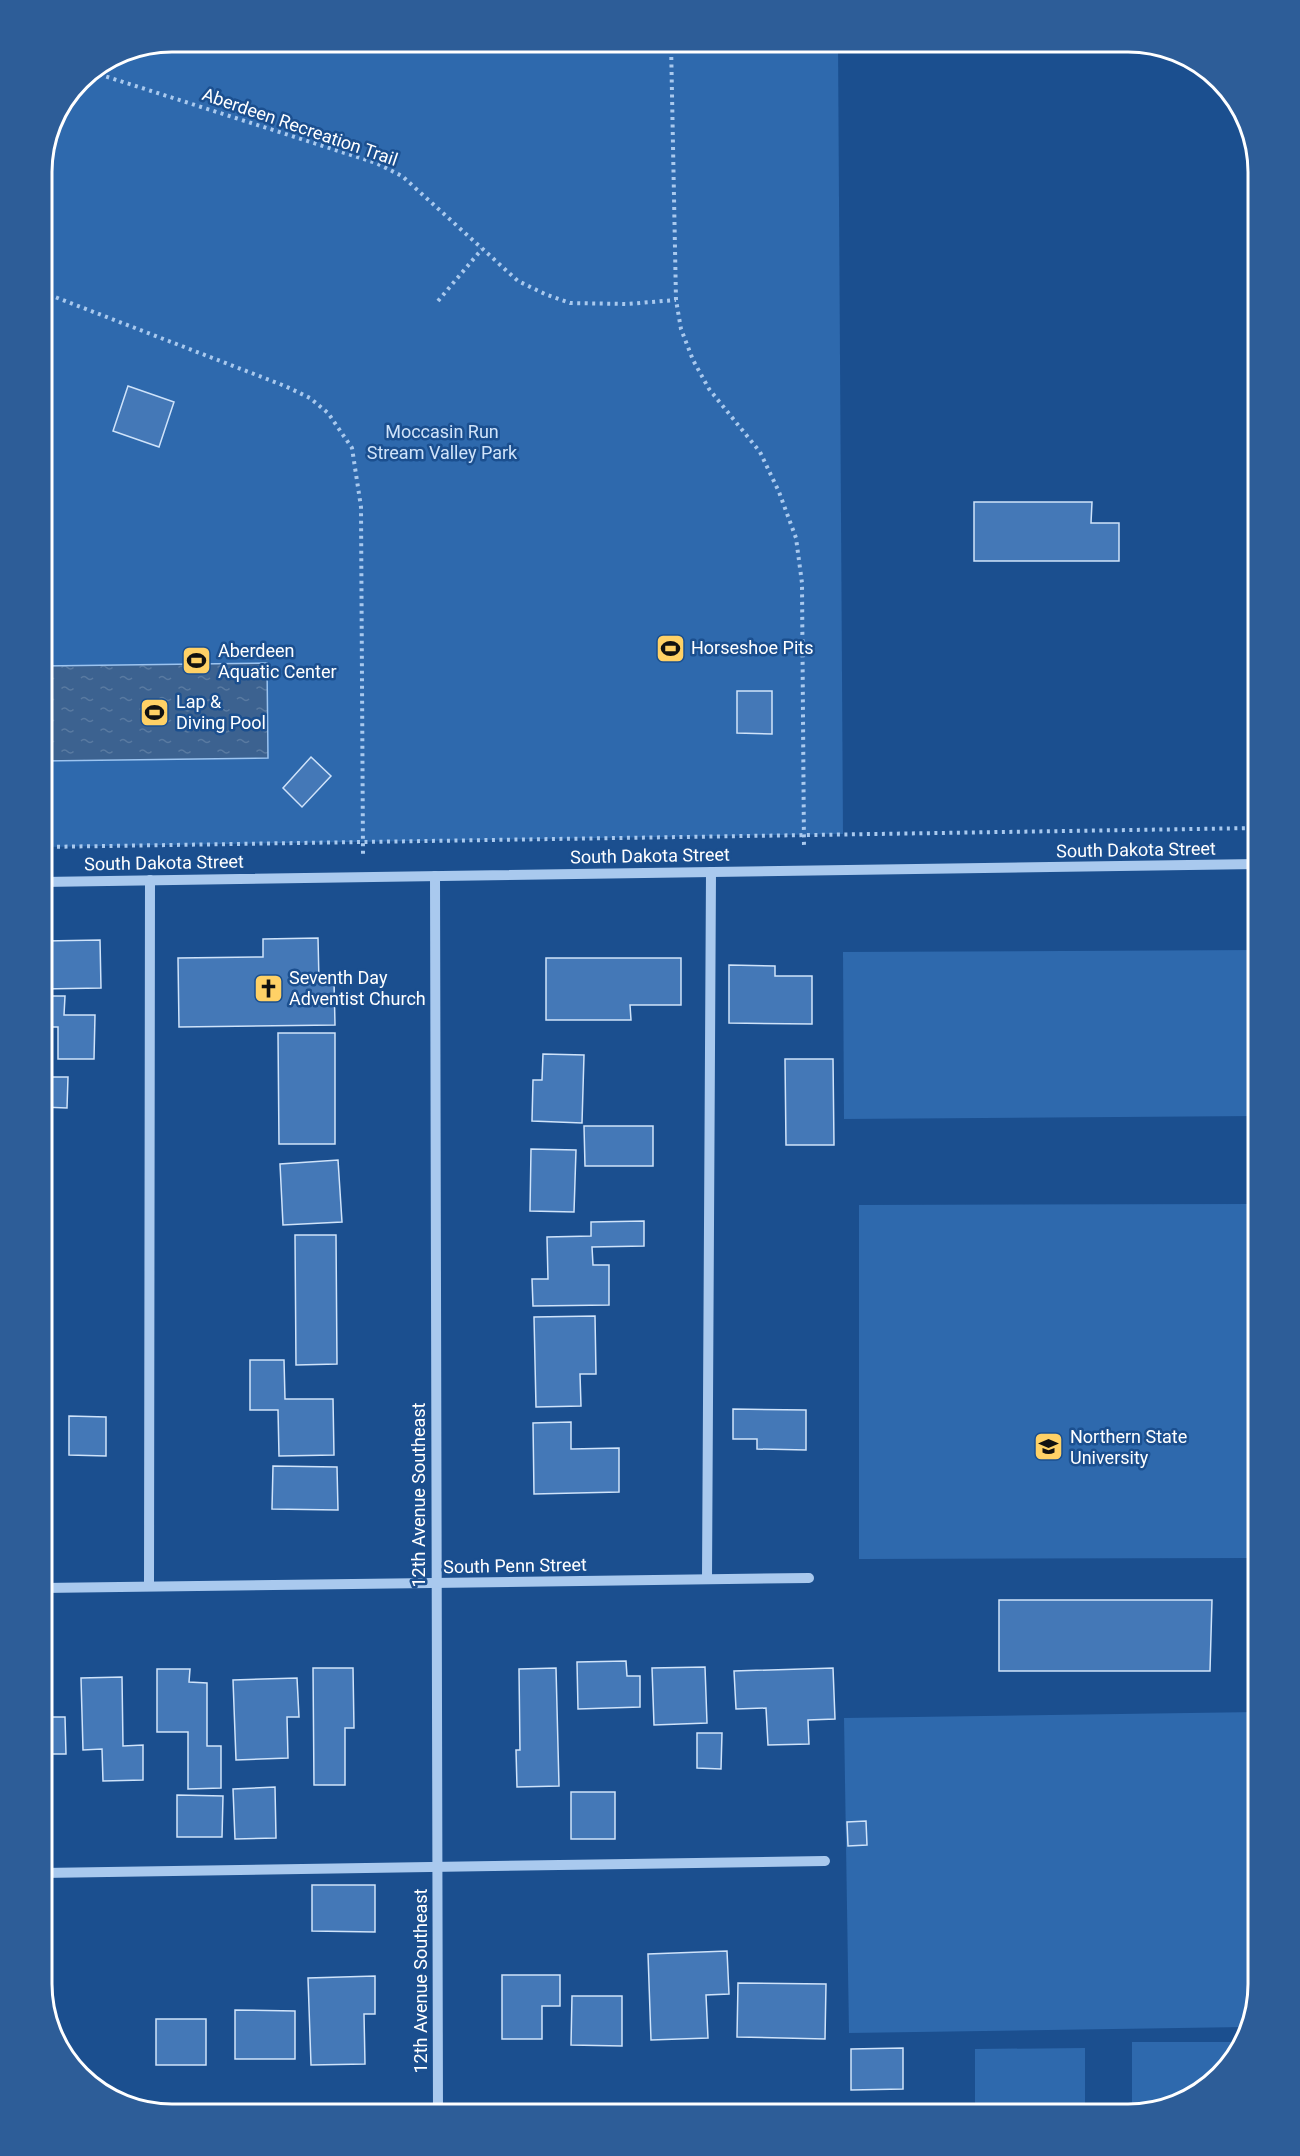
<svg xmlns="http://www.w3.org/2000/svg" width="1300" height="2156" font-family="Roboto,sans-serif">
<defs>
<pattern id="water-ripples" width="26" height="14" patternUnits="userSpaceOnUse" patternTransform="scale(1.5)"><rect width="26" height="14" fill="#3c6290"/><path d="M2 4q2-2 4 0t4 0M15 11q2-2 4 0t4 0" fill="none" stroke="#597aa1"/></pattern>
</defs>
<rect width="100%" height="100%" fill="#1b4f8f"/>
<g fill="#2e69ad">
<path d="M172,42h666l5,792 -801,13v-683l13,-49 25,-35 43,-28z"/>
<path d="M1258,950v166l-414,3 -1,-167z"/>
<path d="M1258,1204v354l-399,1v-354z"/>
<path d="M1258,1712v272l-13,43 -396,6 -5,-315z"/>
<path d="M1132,2042h109l-5,14 -51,45 -53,12z"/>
<path d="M1085,2048v66h-110v-65z"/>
</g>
<path fill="url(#water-ripples)" stroke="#9cc4f0" stroke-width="1.5" d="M267,663l1,95 -226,3v-95z"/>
<g fill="#4478b7" stroke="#cfe3fa" stroke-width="1.5">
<path d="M128,386l46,16 -15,45 -46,-16z"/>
<path d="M974,502h118l-1,21h28v38h-145z"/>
<path d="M737,691h35v43l-35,-1z"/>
<path d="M311,757l20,19 -29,31 -19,-19z"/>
<path d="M318,938l1,43 15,-1 1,45 -156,2 -1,-69 85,-1v-18z"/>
<path d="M42,939h3v2l55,-1 1,48 -59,1z"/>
<path d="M546,958h135v47h-51l1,15h-85z"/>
<path d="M729,965l46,1v10h37v48l-83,-1z"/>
<path d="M42,996h23l-1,19h31l-1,44h-36v-32h-16z"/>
<path d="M278,1033h57v111h-56z"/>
<path d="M543,1054l41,1 -2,68 -50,-2 1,-41h9z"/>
<path d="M785,1059h48l1,86h-48z"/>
<path d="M42,1077h26l-1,31 -25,-1z"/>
<path d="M584,1126h69v40h-68z"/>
<path d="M531,1149l45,1 -2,62 -44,-1z"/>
<path d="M338,1160l4,62 -59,3 -3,-61z"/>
<path d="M644,1221v25l-52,1 1,18h16v40l-76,1 -1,-27h16l-1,-42 44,-1v-14z"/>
<path d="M295,1235h41l1,129 -41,1z"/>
<path d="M595,1316l1,58h-16l1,32 -45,1 -2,-90z"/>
<path d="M250,1360h34l1,39h48l1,56 -55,1 -1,-46h-28z"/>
<path d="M733,1409l73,1v40l-49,-1v-10h-24z"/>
<path d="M69,1416l37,1v39l-37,-1z"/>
<path d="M571,1422v27l48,-1v44l-85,2 -1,-71z"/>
<path d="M273,1466l64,1 1,43 -66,-1z"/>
<path d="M999,1600h213l-2,71h-211z"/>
<path d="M626,1661l1,15h13v31l-62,2 -1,-47z"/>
<path d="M705,1667l2,56 -53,2 -2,-57z"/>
<path d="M313,1668h40l1,60h-9v57h-31z"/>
<path d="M556,1668l3,118 -42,1 -1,-37h4l-1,-81z"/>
<path d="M833,1668l2,51 -27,1 1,24 -41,1 -2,-37 -30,1 -2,-38z"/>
<path d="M157,1669h33l-1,13 18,1v63h14v42l-33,1v-57h-31z"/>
<path d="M122,1677l1,69 20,-1v35l-40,1 -1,-32 -19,1 -2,-72z"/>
<path d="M42,1678h7l1,39h15l1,37h-17v-14l-7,1z"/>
<path d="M297,1678l2,39h-12l1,41 -52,2 -3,-80z"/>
<path d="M697,1733h25l-1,36 -24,-1z"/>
<path d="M275,1787l1,51 -41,1 -2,-50z"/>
<rect x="571" y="1792" width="44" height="47"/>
<path d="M177,1795l46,1 -1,41h-45z"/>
<path d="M866,1821l1,24 -19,1 -1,-24z"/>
<path d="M312,1885h63v47l-63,-1z"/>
<path d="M727,1951l2,43 -23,1 2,43 -57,2 -3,-86z"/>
<path d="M502,1975h58v31h-18v33h-40z"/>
<path d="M375,1976v38h-11l1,50 -54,1 -3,-87z"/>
<path d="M738,1983l88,1 -1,55 -88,-2z"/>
<path d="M572,1996h50v50l-51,-1z"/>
<path d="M235,2010l60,1v48h-60z"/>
<rect x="156" y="2019" width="50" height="46"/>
<path d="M903,2048v41l-52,1v-41z"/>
</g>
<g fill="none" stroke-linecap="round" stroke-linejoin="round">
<g stroke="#a9c9ee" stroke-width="4" stroke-dasharray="3 4.5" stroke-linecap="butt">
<path d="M671,42l5,258 5,29 12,31 16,29 51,63 19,40 17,46 6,45 2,266"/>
<path d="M92,72l284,91 26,13 116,105 27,13 25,9 57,1 49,-4"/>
<path d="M42,292l243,94 25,12 18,15 24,35 9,59 2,348"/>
<path d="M438,301l44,-52"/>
<path d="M42,847l1216,-19"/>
</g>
<g stroke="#a9c9ee" stroke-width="10">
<path d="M435,876l3,1238"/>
<path d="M42,882l1216,-18"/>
<path d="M707,1579l4,-707"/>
<path d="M149,1586l1,-706"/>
<path d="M42,1588l767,-10"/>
<path d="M42,1873l783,-12"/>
</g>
</g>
<defs>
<symbol id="stadium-square" viewBox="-11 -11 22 22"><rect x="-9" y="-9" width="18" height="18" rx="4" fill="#ffd166" stroke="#1b4f8f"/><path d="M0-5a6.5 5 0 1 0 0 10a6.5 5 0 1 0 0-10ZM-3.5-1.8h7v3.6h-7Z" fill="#111"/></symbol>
<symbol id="church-square" viewBox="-11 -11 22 22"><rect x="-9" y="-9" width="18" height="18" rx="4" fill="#ffd166" stroke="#1b4f8f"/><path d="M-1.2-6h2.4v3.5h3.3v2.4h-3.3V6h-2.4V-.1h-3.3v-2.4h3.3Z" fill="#111"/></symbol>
<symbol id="university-square" viewBox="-11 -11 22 22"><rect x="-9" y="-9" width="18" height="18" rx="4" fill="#ffd166" stroke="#1b4f8f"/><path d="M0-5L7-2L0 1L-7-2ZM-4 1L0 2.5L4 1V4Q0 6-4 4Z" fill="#111"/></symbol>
</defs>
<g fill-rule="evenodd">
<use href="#stadium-square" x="654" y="632" width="33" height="33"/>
<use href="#stadium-square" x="180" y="644" width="33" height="33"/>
<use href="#stadium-square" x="138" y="696" width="33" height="33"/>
<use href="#church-square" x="252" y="972" width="33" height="33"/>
<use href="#university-square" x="1032" y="1430" width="33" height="33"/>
</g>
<g text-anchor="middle" stroke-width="5" stroke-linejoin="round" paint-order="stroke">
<g font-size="18" fill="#fff" stroke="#1b4f8f">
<text transform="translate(300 127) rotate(19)" y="6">Aberdeen Recreation Trail</text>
<text transform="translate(1136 850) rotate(-1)" y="6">South Dakota Street</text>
<text transform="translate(650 856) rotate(-1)" y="6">South Dakota Street</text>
<text transform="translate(164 863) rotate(-1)" y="6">South Dakota Street</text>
<text transform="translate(419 1495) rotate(-90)" y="6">12th Avenue Southeast</text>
<text transform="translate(515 1566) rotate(-1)" y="6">South Penn Street</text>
<text transform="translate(421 1981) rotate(-90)" y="6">12th Avenue Southeast</text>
</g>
<g font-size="18" fill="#cfe3fa" stroke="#1b4f8f">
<text x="442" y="438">Moccasin Run<tspan x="442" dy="21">Stream Valley Park</tspan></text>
</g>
<g font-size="18" fill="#fff" stroke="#1b4f8f" text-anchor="start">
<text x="691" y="654">Horseshoe Pits</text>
<text x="218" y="657">Aberdeen<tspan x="218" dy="21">Aquatic Center</tspan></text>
<text x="176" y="708">Lap &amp;<tspan x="176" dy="21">Diving Pool</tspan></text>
<text x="289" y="984">Seventh Day<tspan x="289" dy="21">Adventist Church</tspan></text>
<text x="1070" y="1443">Northern State<tspan x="1070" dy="21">University</tspan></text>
</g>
</g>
<path d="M0 0H1300V2156H0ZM172 52H1128A120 120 0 0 1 1248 172V1984A120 120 0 0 1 1128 2104H172A120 120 0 0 1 52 1984V172A120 120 0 0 1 172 52Z" fill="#2d5d98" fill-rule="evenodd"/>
<path fill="none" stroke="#fff" stroke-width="3" d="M172 52H1128A120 120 0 0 1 1248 172V1984A120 120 0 0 1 1128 2104H172A120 120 0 0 1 52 1984V172A120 120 0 0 1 172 52Z"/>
</svg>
